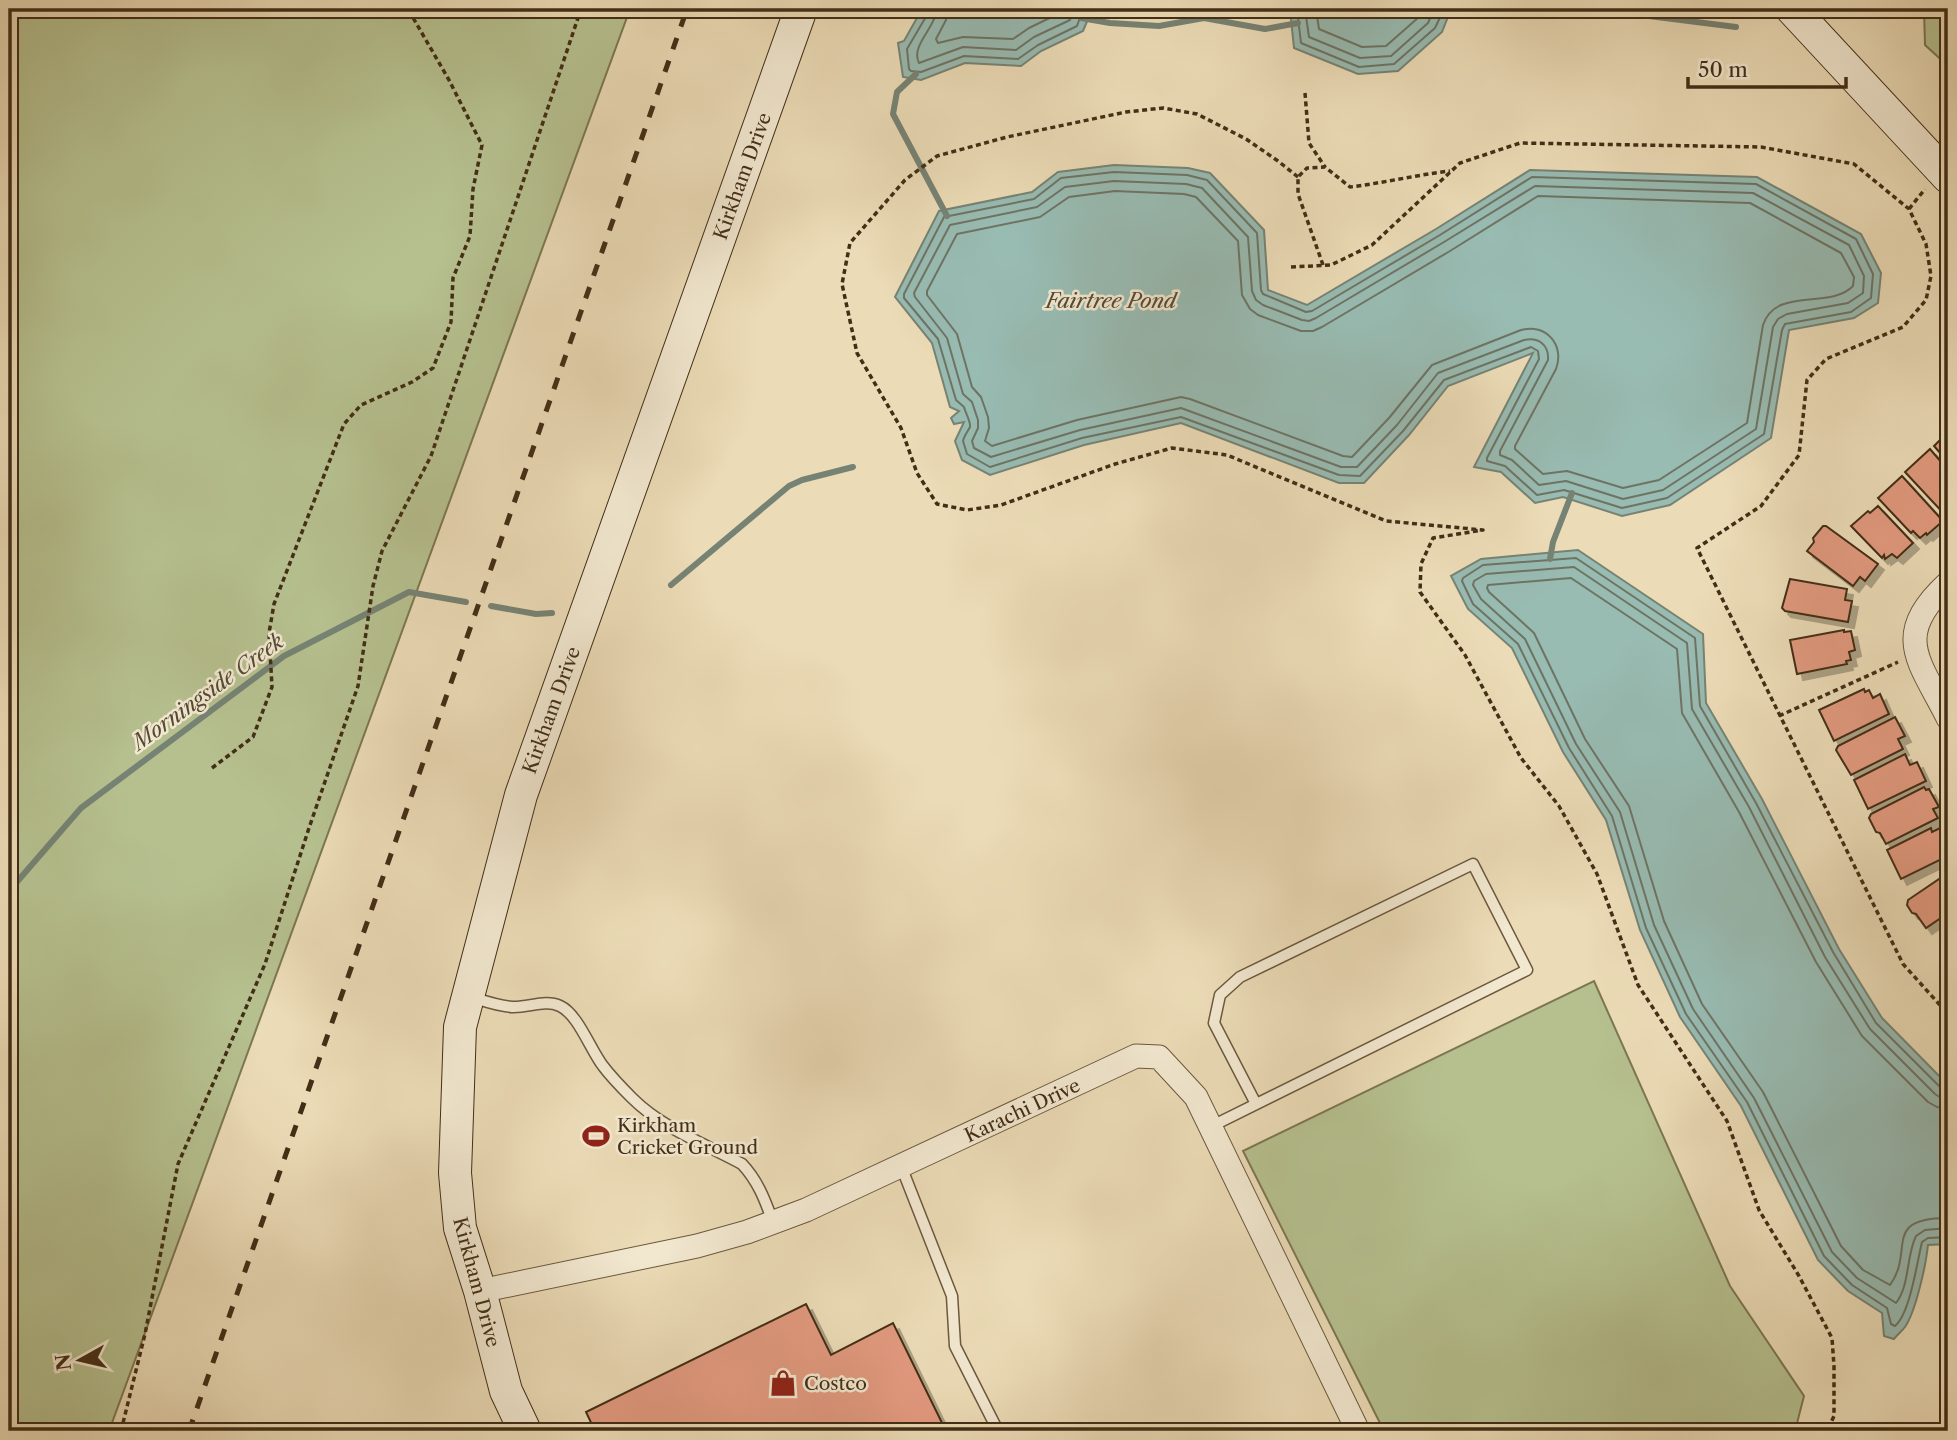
<svg xmlns="http://www.w3.org/2000/svg" width="1957" height="1440" viewBox="0 0 1957 1440" font-family="'Libre Caslon Text',serif">
  <style>
    .green { fill: #b6c08f; stroke: #7c7752; stroke-width: 2 }
    .water { fill: #98bbb2; stroke: #768374; stroke-width: 2 }
    .lines { fill: none; stroke-linecap: round; stroke-linejoin: round }
    .shore { stroke: #6d7464; stroke-width: 2 }
    .stream { stroke: #768374; stroke-width: 6 }
    .building { fill: #e1997e; stroke: #422e16; stroke-width: 2; filter: url(#shadow) }
    .lane-casing { stroke: #6c593e; stroke-width: 13 }
    .street-casing { stroke: #6c593e; stroke-width: 25 }
    .secondary-casing { stroke: #422e16; stroke-width: 34 }
    .path { stroke: #422e16; stroke-width: 3.5; stroke-dasharray: 5 3.5; stroke-linecap: butt }
    .lane { stroke: #f2e8d0; stroke-width: 10 }
    .street { stroke: #f2e8d0; stroke-width: 23 }
    .secondary { stroke: #f2e8d0; stroke-width: 32 }
    .rail { stroke: #422e16; stroke-width: 5; stroke-dasharray: 12 12; stroke-linecap: butt }
    .labels { text-anchor: middle; stroke-width: 5; stroke-linejoin: round; paint-order: stroke }
    .street-label { font-size: 19px; fill: #422e16; stroke: #f2e8d0 }
    .poi-label { font-size: 19px; fill: #422e16; stroke: #f2e8d0; text-anchor: start }
    .water-label { font-size: 21px; font-style: italic; fill: #534a35; stroke: #f2e8d0 }
  </style>
  <defs>
    <filter id="shadow"><feDropShadow dx="6" dy="6" stdDeviation="0" flood-color="#0004"/></filter>
  </defs>
  <rect width="100%" height="100%" fill="#ebdbb6"/>
  <filter id="stains"><feTurbulence type="fractalNoise" baseFrequency=".00286" numOctaves="4"/><feColorMatrix values="0 0 0 0 .2 0 0 0 0 .09 0 0 0 0 .02 0 0 0 .5 -.17"/></filter>
  <radialGradient id="worn" r=".72"><stop offset=".6" stop-color="#630" stop-opacity="0"/><stop offset="1" stop-color="#630" stop-opacity=".3"/></radialGradient>
  <g class="green">
    <polygon points="9,9 630,9 109,1431 9,1431"/>
    <polygon points="1924,9 1948,9 1948,66 1925,45"/>
    <polygon points="1594,981 1730,1286 1804,1396 1795,1431 1384,1431 1243,1151"/>
  </g>
  <g class="water">
    <polygon points="922,9 1088,9 1091,12 1083,31 1041,51 1021,66 965,63 921,80 903,77 898,43 904,41"/>
    <polygon points="1290,9 1451,9 1442,32 1398,71 1358,74 1294,48"/>
    <polygon points="1114,165 1188,168 1210,173 1264,230 1268,290 1307,305 1436,229 1530,170 1757,177 1861,234 1881,273 1878,303 1854,318 1789,330 1771,438 1670,505 1622,516 1563,497 1535,503 1501,472 1474,467 1533,353 1448,386 1409,435 1364,483 1339,483 1181,423 1084,445 990,475 962,460 955,441 964,422 954,424 951,418 959,411 950,407 932,343 895,297 939,211 1032,192 1058,172"/>
    <path d="M1578,550l125,84 3,69 56,96 77,150 43,69 66,67v159l-20,1c-2,19 -12,66 -23,82 -3,4 -8,8 -11,12l-10,-3 -2,-23 -34,-22 -30,-31 -77,-154 -61,-89 -40,-87 -34,-110 -43,-68 -51,-104 -44,-39 -17,-33 30,-17z"/>
  </g>
  <g class="lines">
    <g class="shore">
      <polyline points="928,9 927,15 907,49 909,69 911,71 921,72 964,56 1018,59 1038,45 1077,26 1083,9"/>
      <path d="M937,9c-1,18 -27,37 -18,54l44,-16 53,3 18,-13 36,-17 4,-11"/>
      <polyline points="947,9 946,20 936,39 938,43 963,37 1013,39 1029,28 1062,12 1064,9"/>
      <polyline points="1297,9 1301,43 1359,67 1394,64 1435,28 1444,9"/>
      <polyline points="1305,9 1309,37 1360,58 1391,56 1428,23 1434,9"/>
      <polyline points="1316,9 1319,29 1362,47 1386,46 1419,17 1423,9"/>
      <path d="M1114,172l73,3 20,5 50,53 4,57 2,4 43,18 6,-1 128,-76 92,-58 224,7 100,55 17,35 -2,24 -20,14 -66,12 -3,6 -18,104 -97,64 -45,10 -58,-18 -27,5 -32,-29 -18,-5v-3l52,-99 -1,-8 -7,-4 -87,33 -41,51 -43,45 -21,-1 -158,-58 -99,21 -92,29 -23,-13 -4,-13c1,-5 5,-10 7,-14 1,-5 -5,-15 -6,-20l-8,-7 -18,-61 -34,-41v-4l40,-77 90,-18 27,-21z"/>
      <path d="M1114,181l72,3 16,4 46,49 4,54 4,9 7,5 39,15 7,1 7,-3 128,-76 91,-56 218,7 96,52 15,31 -1,17 -15,10 -61,11 -9,5 -5,8 -17,102 -93,61 -40,9 -57,-18 -27,4 -27,-25 -12,-5v-4l48,-91c1,-15 -9,-23 -24,-20l-86,33 -41,52 -40,42h-16l-160,-59 -101,22 -89,27 -17,-9 -2,-7 6,-13v-8l-6,-18 -9,-8 -16,-56 -32,-41 -1,-4 36,-68 87,-18 28,-20z"/>
      <path d="M1115,191l69,3 12,3 42,44 4,54 8,14 8,6 43,16h12l9,-4 128,-76 88,-55 212,7 91,50 13,24 -1,9c-23,24 -77,0 -90,39l-16,98 -88,57 -36,8 -56,-17 -24,3 -28,-25v-3l41,-77c9,-24 -10,-46 -35,-39l-89,35 -43,53 -37,39 -9,-1 -153,-57 -9,-2 -104,23 -85,26 -7,-5 4,-13 -1,-11 -7,-20 -9,-10 -15,-53 -30,-39v-4l30,-57 83,-17 29,-20z"/>
      <path d="M1948,1090l-7,-2 -65,-65 -43,-71 -77,-149 -56,-97 -5,-68 -119,-80 -93,7 -20,13 -1,3 11,23 45,40 51,104 43,68 34,112 40,86 61,88 77,154 28,29 35,23 4,16 4,2c15,-12 22,-64 27,-84l6,-4 20,-1"/>
      <path d="M1948,1098h-7l-6,-4 -65,-65 -45,-72 -76,-150 -57,-98 -5,-66 -113,-76 -88,7 -12,7 -1,4 8,14 44,40 51,105 44,68 34,113 39,84 61,89 78,154 25,26 39,25c14,-18 10,-47 20,-67l9,-6 23,-2"/>
      <path d="M1948,1109l-11,-2 -9,-5 -66,-66 -46,-74 -77,-150 -57,-99 -5,-64 -106,-71 -83,7 -1,3 2,4 45,41 51,106 44,67 35,115 38,83 61,88 78,154 22,24 27,15c25,-34 -9,-67 58,-67"/>
    </g>
    <g class="stream">
      <polyline points="1625,9 1641,15 1736,27"/>
      <polyline points="1081,18 1110,23 1159,26 1204,18 1265,29 1298,23"/>
      <polyline points="916,74 897,92 893,114 947,216"/>
      <polyline points="1550,559 1553,542 1572,493"/>
      <polyline points="671,585 789,486 802,480 853,467"/>
      <polyline points="491,606 536,614 552,613"/>
      <polyline points="9,891 81,808 284,656 409,592 466,602"/>
    </g>
  </g>
  <g class="building">
    <polygon points="1948,432 1948,462 1934,446"/>
    <polygon points="1930,449 1948,470 1947,517 1905,472"/>
    <polygon points="1902,476 1943,521 1927,535 1926,533 1920,538 1913,531 1911,533 1878,498"/>
    <polygon points="1878,506 1913,543 1897,558 1892,554 1885,559 1884,555 1882,558 1851,526 1868,511 1870,513"/>
    <polygon points="1823,526 1826,526 1878,564 1865,581 1860,577 1853,586 1807,551 1814,542 1813,538"/>
    <polygon points="1790,579 1847,589 1845,600 1852,601 1848,622 1785,611 1782,608"/>
    <polygon points="1844,630 1844,632 1851,631 1855,650 1849,652 1851,660 1846,661 1847,664 1797,674 1790,640"/>
    <polygon points="1864,689 1865,692 1869,690 1873,698 1880,694 1889,714 1834,741 1819,710"/>
    <polygon points="1895,717 1905,736 1898,739 1903,749 1851,775 1836,750 1838,746"/>
    <polygon points="1905,754 1910,765 1917,762 1926,781 1868,809 1854,780"/>
    <polygon points="1924,787 1926,790 1929,789 1939,807 1933,809 1938,818 1886,844 1880,833 1876,832 1869,818 1871,814"/>
    <polygon points="1931,828 1932,832 1940,828 1943,834 1946,832 1948,837 1948,856 1901,879 1887,850"/>
    <polygon points="1948,873 1948,913 1926,928 1916,914 1912,913 1907,905 1908,900"/>
    <polygon points="806,1304 831,1355 893,1323 946,1431 595,1431 586,1412"/>
  </g>
  <g class="lines">
    <defs>
      <g id="lane">
        <path d="M471,997c13,4 27,9 41,10 16,1 33,-8 48,-1 18,8 31,45 43,60 9,12 19,22 29,32 30,30 73,46 110,66 16,17 23,36 31,58"/>
        <polyline points="1210,1127 1527,970 1473,864 1240,977 1220,995 1214,1023 1256,1104"/>
        <polyline points="901,1166 952,1296 955,1346 998,1431"/>
      </g>
      <g id="street">
        <path d="M1948,583c-57,53 -29,77 0,135"/>
        <polyline points="480,1291 697,1246 747,1232 806,1210 1136,1056 1159,1057 1196,1097 1358,1431"/>
      </g>
      <g id="secondary">
        <polyline points="1792,9 1948,177"/>
        <polyline points="525,1431 506,1391 480,1291 460,1228 455,1173 460,1027 521,795 801,9"/>
      </g>
    </defs>
    <use href="#lane" class="lane-casing"/>
    <use href="#street" class="street-casing"/>
    <use href="#secondary" class="secondary-casing"/>
    <g class="path">
      <polyline points="1305,93 1309,143 1325,167"/>
      <polyline points="1298,177 1278,161 1246,139 1197,114 1163,108 1126,112 1007,137 937,156 905,180 850,243 842,284 857,353 901,428 917,473 937,504 967,510 1001,505 1115,464 1172,448 1227,455 1386,521 1483,530 1433,538 1421,564 1420,592 1465,655 1521,758 1559,806 1597,874 1638,985 1727,1121 1759,1210 1799,1276 1832,1338 1834,1366 1834,1416 1827,1431"/>
      <polyline points="1909,209 1925,189"/>
      <path d="M1323,265l-25,-71v-17l9,-9 18,-1 25,20c33,-4 66,-12 100,-16"/>
      <polyline points="1291,267 1331,265 1372,245 1460,163 1520,143 1761,147 1854,164 1909,209 1926,244 1931,276 1926,300 1903,327 1826,359 1807,380 1799,455 1761,506 1697,548 1903,964 1948,1014"/>
      <polyline points="1779,716 1898,662"/>
      <polyline points="212,768 253,737 272,687 269,633 274,604 344,424 361,405 412,382 433,368 451,322 453,278 470,236 473,189 482,145 449,80 408,9"/>
      <polyline points="121,1431 145,1334 178,1164 265,964 309,828 358,686 373,586 382,551 431,456 581,9"/>
    </g>
    <use href="#lane" class="lane"/>
    <use href="#street" class="street"/>
    <use href="#secondary" class="secondary"/>
    <polyline class="rail" points="189,1431 687,9"/>
  </g>
  <defs>
    <symbol id="stadium-bare" viewBox="-9 -9 18 18"><path d="M0-5a6.5 5 0 1 0 0 10a6.5 5 0 1 0 0-10ZM-3.5-1.8h7v3.6h-7Z" fill="#8f2418" stroke="#f2e8d0" stroke-width="2.5" paint-order="stroke"/></symbol>
    <symbol id="shop-bare" viewBox="-9 -9 18 18"><path d="M-5-2.5h2.3a2.7 3.5 0 0 1 5.4 0H5L5.5 6h-11ZM-1.5-2.5h3a1.5 2.3 0 0 0-3 0Z" fill="#8f2418" stroke="#f2e8d0" stroke-width="2.5" paint-order="stroke"/></symbol>
  </defs>
  <g fill-rule="evenodd">
    <use href="#stadium-bare" x="577" y="1117" width="38" height="38"/>
    <use href="#shop-bare" x="764" y="1364" width="38" height="38"/>
  </g>
  <g class="labels">
    <g class="street-label">
      <text transform="translate(742 176) rotate(-70)" y="7">Kirkham Drive</text>
      <text transform="translate(551 710) rotate(-70)" y="7">Kirkham Drive</text>
      <text transform="translate(1022 1110) rotate(-25)" y="7">Karachi Drive</text>
      <text transform="translate(477 1282) rotate(75)" y="7">Kirkham Drive</text>
    </g>
    <g class="poi-label">
      <text x="617" y="1132">Kirkham<tspan x="617" dy="22">Cricket Ground</tspan></text>
      <text x="804" y="1390">Costco</text>
    </g>
    <g class="water-label">
      <text x="1111" y="308">Fairtree Pond</text>
      <text transform="translate(208 692) rotate(-36)" y="7">Morningside Creek</text>
    </g>
  </g>
  <rect width="1957" height="1440" fill="none" stroke="#ebdbb6" stroke-width="35"/>
  <rect x="10" y="10" width="1936" height="1419" fill="none" stroke="#422e16" stroke-width="3.5"/>
  <rect x="18" y="18" width="1922" height="1405" fill="none" stroke="#422e16" stroke-width="2"/>
  <g transform="translate(80 1360) rotate(262)" stroke="#f2e8d0" stroke-width="5" paint-order="stroke">
  <path d="M0-5L12 26L0 18L-12 26Z" fill="#422e16"/>
  <text y="-10" font-size="19" font-weight="bold" text-anchor="middle" fill="#422e16">N</text>
  </g>
  <path d="M1688 77v10h158v-10" fill="none" stroke="#422e16" stroke-width="3.5"/>
  <text x="1698" y="77" font-size="21" fill="#422e16" stroke="#f2e8d0" stroke-width="5" paint-order="stroke">50 m</text>
  <rect width="100%" height="100%" filter="url(#stains)"/>
  <rect width="100%" height="100%" fill="url(#worn)"/>
</svg>
